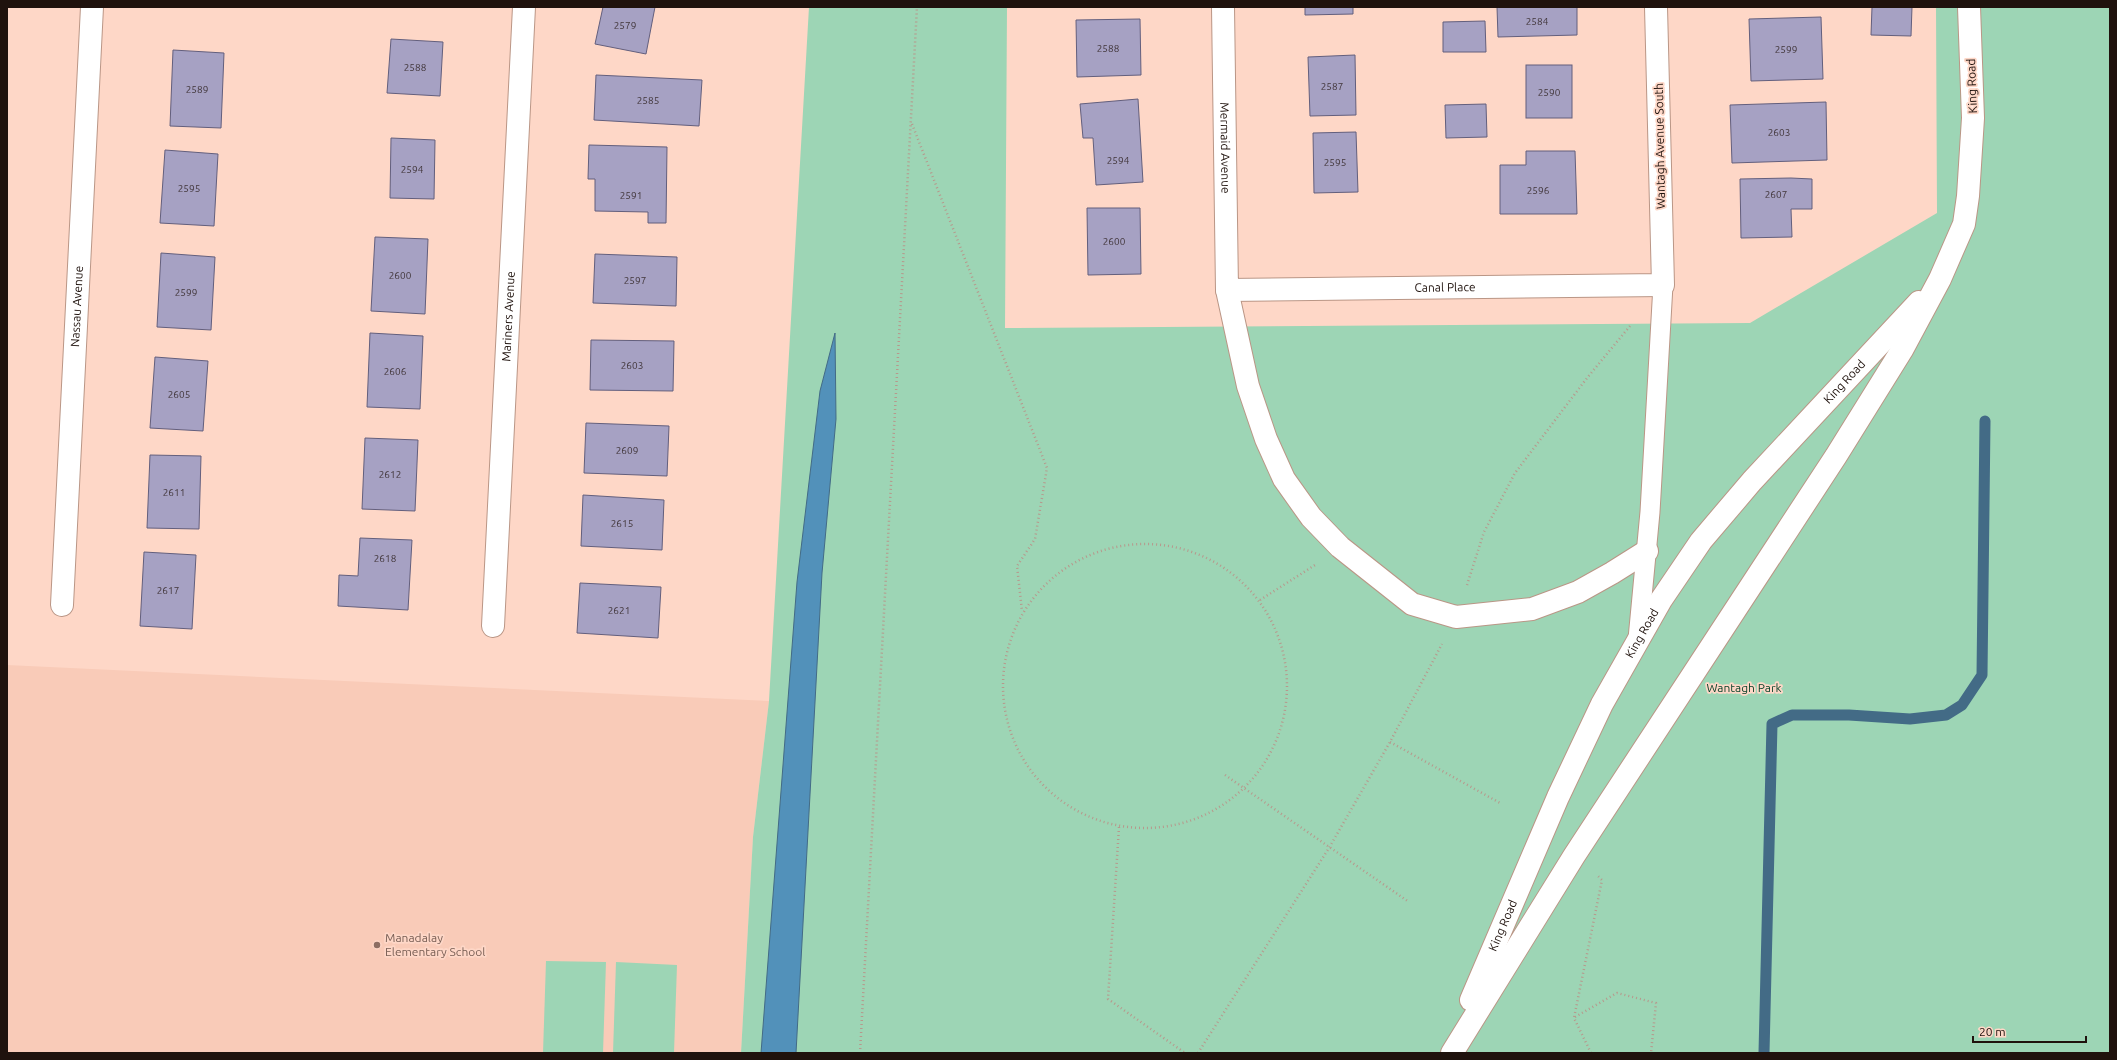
<svg xmlns="http://www.w3.org/2000/svg" width="2117" height="1060" viewBox="0 0 2117 1060" font-family="Ubuntu,sans-serif">
  <style>
    .built { fill: #f9cbb8 }
    .green { fill: #9dd5b5 }
    .water { fill: #5291ba; stroke: #436b86 }
    .lines { fill: none; stroke-linecap: round; stroke-linejoin: round }
    .stream { stroke: #436b86; stroke-width: 11 }
    .building { fill: #a6a1c3; stroke: #635f7d }
    .service-casing { stroke: #ba9686; stroke-width: 21 }
    .pedestrian-casing { stroke: #ba9686; stroke-width: 24 }
    .minor-casing { stroke: #ba9686; stroke-width: 24 }
    .tertiary-casing { stroke: #ba9686; stroke-width: 24 }
    .path { stroke: #b7988c; stroke-width: 2.5; stroke-dasharray: 1 3; stroke-linecap: butt }
    .service { stroke: #fff; stroke-width: 19 }
    .pedestrian { stroke: #fff; stroke-width: 22 }
    .minor { stroke: #fff; stroke-width: 22 }
    .tertiary { stroke: #fff; stroke-width: 22 }
    .education-dot { fill: #8d6e63; stroke: #fed7c7; stroke-width: 1.5 }
    .labels { text-anchor: middle; stroke-width: 3.5; stroke-linejoin: round; paint-order: stroke }
    .number-label { font-size: 10px; fill: #41363a }
    .street-label { font-size: 12px; fill: #1f120d; stroke: #fed7c7 }
    .park-label { font-size: 12px; fill: #033f27; stroke: #fed7c7 }
    .education-label { font-size: 12px; fill: #785e54; stroke: #fed7c7; text-anchor: start }
  </style>
  <rect width="100%" height="100%" fill="#fed7c7"/>
  <polygon class="built" points="7,665 769,701 753,837 741,1053 7,1053"/>
  <g class="green">
    <polygon points="809,7 1007,7 1005,328 1750,323 1937,213 1936,7 2110,7 2110,1053 741,1053 753,837 769,701"/>
    <polygon points="546,961 606,962 603,1053 543,1053"/>
    <polygon points="616,962 677,965 674,1053 613,1053"/>
  </g>
  <polygon class="water" points="835,333 836,419 822,573 796,1053 761,1053 797,582 820,391"/>
  <g class="lines">
    <polyline class="stream" points="1764,1053 1772,724 1792,715 1849,715 1910,719 1946,715 1962,705 1982,675 1985,421"/>
  </g>
  <g class="building">
    <polygon points="603,7 655,7 646,54 595,44"/>
    <polygon points="1305,7 1353,7 1353,14 1305,15"/>
    <polygon points="1497,7 1577,7 1577,35 1498,37"/>
    <polygon points="1872,7 1912,7 1911,36 1871,35"/>
    <polygon points="1821,17 1823,79 1751,81 1749,19"/>
    <polygon points="1140,19 1141,75 1077,77 1076,20"/>
    <polygon points="1485,21 1486,52 1443,52 1443,22"/>
    <polygon points="391,39 443,42 440,96 387,93"/>
    <polygon points="173,50 224,53 221,128 170,126"/>
    <polygon points="1355,55 1356,115 1310,116 1308,57"/>
    <rect x="1526" y="65" width="46" height="53"/>
    <polygon points="596,75 702,80 699,126 594,120"/>
    <polygon points="1138,99 1143,182 1096,185 1093,138 1083,138 1080,104"/>
    <polygon points="1826,102 1827,160 1732,163 1730,105"/>
    <polygon points="1486,104 1487,137 1446,138 1445,105"/>
    <polygon points="1356,132 1358,192 1314,193 1313,133"/>
    <polygon points="391,138 435,140 434,199 390,198"/>
    <polygon points="589,145 667,147 666,223 648,223 648,212 595,211 595,179 588,179"/>
    <polygon points="165,150 218,154 214,226 160,223"/>
    <polygon points="1526,151 1575,151 1577,214 1500,214 1500,165 1526,165"/>
    <polygon points="1791,178 1812,179 1812,209 1791,209 1792,237 1741,238 1740,179"/>
    <polygon points="1087,208 1140,208 1141,274 1088,275"/>
    <polygon points="375,237 428,239 425,314 371,311"/>
    <polygon points="161,253 215,257 211,330 157,327"/>
    <polygon points="595,254 677,257 676,306 593,303"/>
    <polygon points="370,333 423,336 420,409 367,407"/>
    <polygon points="591,340 674,341 673,391 590,390"/>
    <polygon points="155,357 208,361 203,431 150,428"/>
    <polygon points="586,423 669,426 667,476 584,473"/>
    <polygon points="365,438 418,440 415,511 362,509"/>
    <polygon points="150,455 201,456 199,529 147,528"/>
    <polygon points="583,495 664,500 662,550 581,546"/>
    <polygon points="360,538 412,540 408,610 338,606 339,575 358,576"/>
    <polygon points="144,552 196,555 192,629 140,626"/>
    <polygon points="580,583 661,587 658,638 577,633"/>
  </g>
  <g class="lines">
    <defs>
      <polyline id="service" points="1638,639 1650,512 1663,285"/>
      <polyline id="pedestrian" points="1227,290 1248,386 1266,439 1284,479 1311,517 1340,547 1412,604 1456,617 1532,609 1578,592 1612,573 1647,551"/>
      <g id="minor">
        <path id="s1" d="M1223,7l4,283 436,-5 -7,-278"/>
        <path id="s2" d="M62,605l30,-598"/>
        <path id="s3" d="M493,626l31,-619"/>
      </g>
      <g id="tertiary">
        <path id="s4" d="M1471,1000l87,-203 44,-93 59,-104 40,-59 51,-60 167,-179"/>
        <polyline points="1452,1053 1574,856 1836,456 1902,350 1940,279 1964,224 1968,196 1973,118 1969,7"/>
      </g>
    </defs>
    <use href="#service" class="service-casing"/>
    <use href="#pedestrian" class="pedestrian-casing"/>
    <use href="#minor" class="minor-casing"/>
    <use href="#tertiary" class="tertiary-casing"/>
    <g class="path">
      <polyline points="912,124 1047,468 1035,539 1017,566 1022,611"/>
      <circle cx="1145" cy="686" r="142"/>
      <polyline points="1467,585 1484,532 1515,473 1587,378 1630,326"/>
      <polyline points="1260,600 1315,565"/>
      <polyline points="1390,742 1500,803"/>
      <polyline points="1225,775 1409,902"/>
      <polyline points="1119,827 1108,999 1185,1053"/>
      <polyline points="1575,1017 1617,993 1656,1003 1651,1053"/>
      <polyline points="860,1053 917,7"/>
      <polyline points="1198,1053 1329,848 1390,742 1442,644"/>
      <polyline points="1591,1053 1574,1018 1602,880 1598,876"/>
    </g>
    <use href="#service" class="service"/>
    <use href="#pedestrian" class="pedestrian"/>
    <use href="#minor" class="minor"/>
    <use href="#tertiary" class="tertiary"/>
  </g>
  <circle class="education-dot" cx="377" cy="945" r="4"/>
  <g class="labels">
    <g class="number-label">
      <text x="1537" y="25">2584</text>
      <text x="625" y="29">2579</text>
      <text x="1108" y="52">2588</text>
      <text x="1786" y="53">2599</text>
      <text x="415" y="71">2588</text>
      <text x="1332" y="90">2587</text>
      <text x="197" y="93">2589</text>
      <text x="1549" y="96">2590</text>
      <text x="648" y="104">2585</text>
      <text x="1779" y="136">2603</text>
      <text x="1118" y="164">2594</text>
      <text x="1335" y="166">2595</text>
      <text x="412" y="173">2594</text>
      <text x="189" y="192">2595</text>
      <text x="1538" y="194">2596</text>
      <text x="1776" y="198">2607</text>
      <text x="631" y="199">2591</text>
      <text x="1114" y="245">2600</text>
      <text x="400" y="279">2600</text>
      <text x="635" y="284">2597</text>
      <text x="186" y="296">2599</text>
      <text x="632" y="369">2603</text>
      <text x="395" y="375">2606</text>
      <text x="179" y="398">2605</text>
      <text x="627" y="454">2609</text>
      <text x="390" y="478">2612</text>
      <text x="174" y="496">2611</text>
      <text x="622" y="527">2615</text>
      <text x="385" y="562">2618</text>
      <text x="168" y="594">2617</text>
      <text x="619" y="614">2621</text>
    </g>
    <g class="street-label">
      <text transform="translate(1972 86) rotate(-92)" y="4">King Road</text>
      <text transform="translate(1660 146) rotate(-91)" y="4">Wantagh Avenue South</text>
      <text dy="4" stroke="none"><textPath href="#s1" startOffset="141">Mermaid Avenue</textPath></text>
      <text dy="4" stroke="none"><textPath href="#s1" startOffset="501">Canal Place</textPath></text>
      <text dy="4" stroke="none"><textPath href="#s2" startOffset="299">Nassau Avenue</textPath></text>
      <text dy="4" stroke="none"><textPath href="#s3" startOffset="310">Mariners Avenue</textPath></text>
      <text dy="4" stroke="none"><textPath href="#s4" startOffset="729">King Road</textPath></text>
      <text dy="4" stroke="none"><textPath href="#s4" startOffset="405">King Road</textPath></text>
      <text dy="4" stroke="none"><textPath href="#s4" startOffset="81">King Road</textPath></text>
    </g>
    <g class="park-label">
      <text x="1744" y="692">Wantagh Park</text>
    </g>
    <g class="education-label">
      <text x="385" y="942">Manadalay<tspan x="385" dy="14">Elementary School</tspan></text>
    </g>
  </g>
  <rect width="2117" height="1060" fill="none" stroke="#1f120d" stroke-width="16"/>
  <path d="M1973 1036v6h113v-6" fill="none" stroke="#1f120d" stroke-width="2"/>
  <text x="1979" y="1036" font-size="12" fill="#1f120d" stroke="#fed7c7" stroke-width="3" paint-order="stroke">20 m</text>
</svg>
